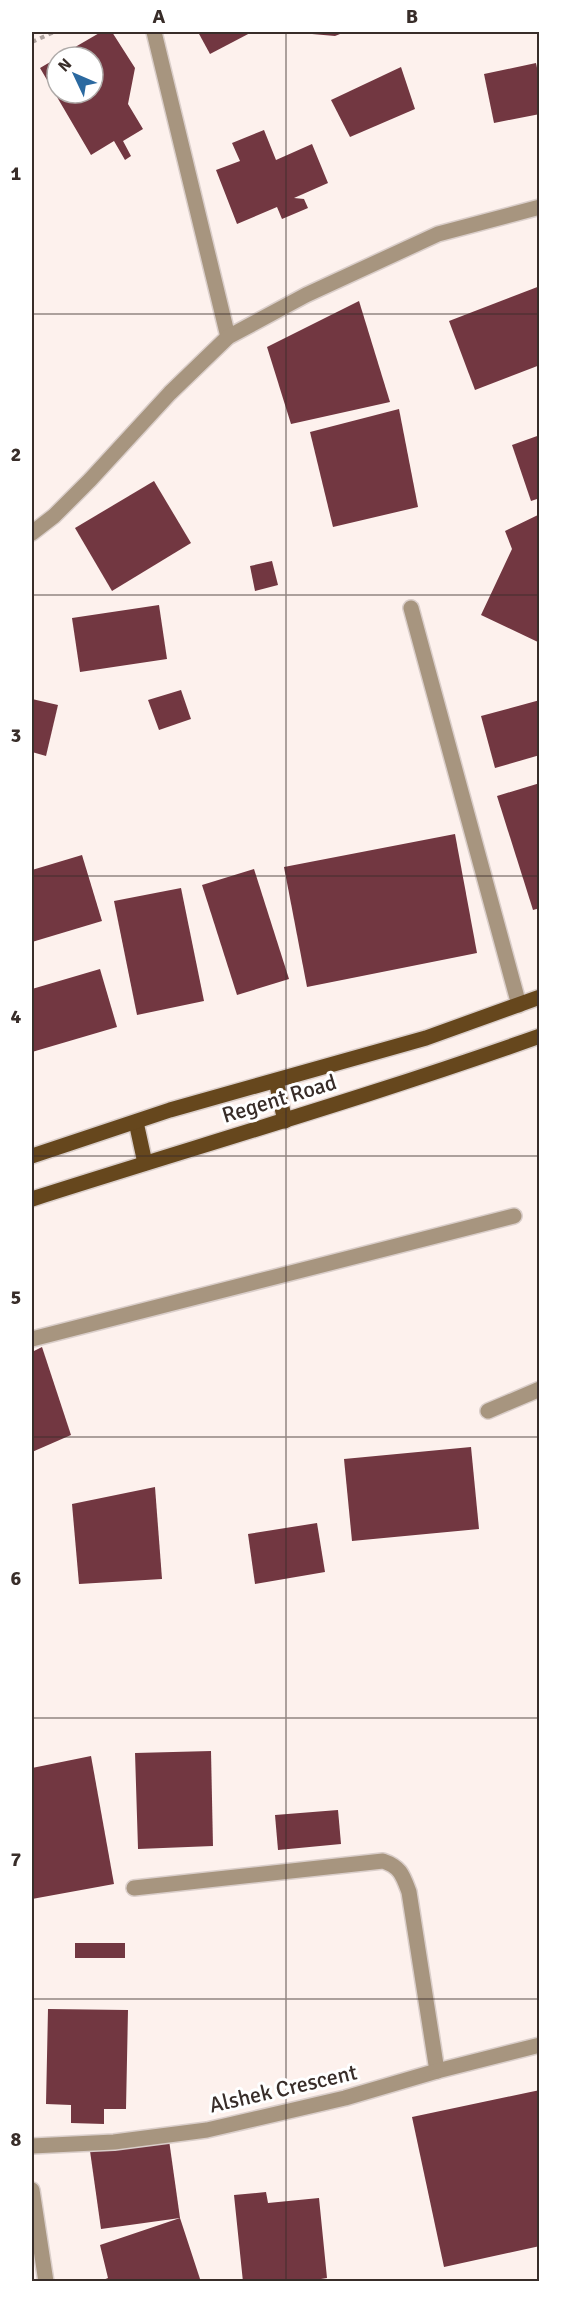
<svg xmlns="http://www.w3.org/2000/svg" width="571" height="2313" viewBox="0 0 571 2313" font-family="Signika,sans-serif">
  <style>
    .building { fill: #723741 }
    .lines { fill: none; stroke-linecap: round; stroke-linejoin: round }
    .minor-casing { stroke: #daceca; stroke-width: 18 }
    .primary-casing { stroke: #daceca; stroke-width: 18 }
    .path { stroke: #aca09c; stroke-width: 4; stroke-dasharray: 4.5 4.5; stroke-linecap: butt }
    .minor { stroke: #a7957f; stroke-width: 15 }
    .primary { stroke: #66471d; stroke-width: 15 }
    .grid { fill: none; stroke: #382d29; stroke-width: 1.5; stroke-opacity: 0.55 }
    .labels { text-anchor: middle; stroke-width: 6; stroke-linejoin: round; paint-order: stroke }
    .street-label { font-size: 22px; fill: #382d29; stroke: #fff }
    .neatline { fill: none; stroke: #382d29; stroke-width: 2 }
    .grid-label { font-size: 20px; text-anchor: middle; font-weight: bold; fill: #382d29 }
  </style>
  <rect width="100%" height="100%" fill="#fdf1ed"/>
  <g class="building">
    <polygon points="101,32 112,32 135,68 128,104 143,129 123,141 131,156 125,160 114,141 91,155 40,68 57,58 57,93 93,93 93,57 58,57"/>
    <polygon points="198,32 252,32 210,54"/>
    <polygon points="311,32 345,32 335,36 312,34"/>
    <polygon points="536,63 540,82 540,114 494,123 484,74"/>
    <polygon points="401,67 415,109 350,137 331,100"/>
    <polygon points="264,130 276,160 312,144 328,183 294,198 304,199 308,208 282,219 277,207 237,224 216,170 240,161 232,143"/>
    <polygon points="540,286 540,365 475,390 449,321"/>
    <polygon points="359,301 390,402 291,424 267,347"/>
    <polygon points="399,409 418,507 333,527 310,432"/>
    <polygon points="540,435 540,498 531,501 512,445"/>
    <polygon points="154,481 191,543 112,591 75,528"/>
    <polygon points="540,514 540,643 481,615 512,549 505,531"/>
    <polygon points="272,561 278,585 255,591 250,566"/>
    <polygon points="159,605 167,659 80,672 72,618"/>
    <polygon points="181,690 191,719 159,730 148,700"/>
    <polygon points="32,699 58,705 46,756 32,752"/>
    <polygon points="540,700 540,755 495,768 481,716"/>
    <polygon points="540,783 540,908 533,910 497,796"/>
    <polygon points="455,834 477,953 307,987 284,867"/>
    <polygon points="82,855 102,921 32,942 32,870"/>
    <polygon points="254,869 289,979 237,995 202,885"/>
    <polygon points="181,888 204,1001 137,1015 114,901"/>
    <polygon points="100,969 117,1027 32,1052 32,989"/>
    <polygon points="42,1347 71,1435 32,1452 32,1352"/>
    <polygon points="471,1447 479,1529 352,1541 344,1459"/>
    <polygon points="155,1487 162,1579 79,1584 72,1504"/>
    <polygon points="317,1523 325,1572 255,1584 248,1534"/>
    <polygon points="211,1751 213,1846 138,1849 135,1753"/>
    <polygon points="91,1756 114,1884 32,1899 32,1768"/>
    <polygon points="338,1810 341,1844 278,1850 275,1815"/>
    <rect x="75" y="1943" width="50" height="15"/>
    <polygon points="48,2009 128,2010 126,2109 104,2109 104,2124 71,2123 71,2105 46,2104"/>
    <polygon points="540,2090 540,2246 444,2267 412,2117"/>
    <polygon points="169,2140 180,2218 101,2229 90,2151"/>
    <polygon points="266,2192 268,2203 319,2198 327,2278 303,2282 243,2282 234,2195"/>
    <polygon points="180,2218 201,2282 98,2282 108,2278 100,2245"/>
  </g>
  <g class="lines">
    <defs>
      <g id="minor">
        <polyline points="154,32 228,337"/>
        <polyline points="32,533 54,516 90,480 170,393 228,337 306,295 438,234 540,207"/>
        <polyline points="411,608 519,1005"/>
        <polyline points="32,1339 514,1216"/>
        <polyline points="488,1411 540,1389"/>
        <path d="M134,1888l249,-27c18,6 20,15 26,31l28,179"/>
        <polyline points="32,2146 114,2142 207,2130 345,2098 437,2071 540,2045"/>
        <polyline points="32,2190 46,2282"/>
      </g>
      <g id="primary">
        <polyline points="276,1081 285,1121"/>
        <polyline points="136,1122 145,1163"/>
        <polyline points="32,1156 170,1110 426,1038 540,997"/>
        <path d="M32,1199c169,-54 340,-103 508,-163"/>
      </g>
    </defs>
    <use href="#minor" class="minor-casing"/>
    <use href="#primary" class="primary-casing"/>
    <polyline class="path" points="32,42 54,32"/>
    <use href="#minor" class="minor"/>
    <use href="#primary" class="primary"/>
  </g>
  <path class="grid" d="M286,32v2250M32,314h508M32,595h508M32,876h508M32,1156h508M32,1437h508M32,1718h508M32,1999h508"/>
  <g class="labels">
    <g class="street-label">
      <text transform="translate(279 1098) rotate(-17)" y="8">Regent Road</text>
      <text transform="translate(283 2088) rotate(-13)" y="8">Alshek Crescent</text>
    </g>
  </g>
  <rect width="571" height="2313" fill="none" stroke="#ffffff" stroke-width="66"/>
  <g transform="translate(75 75) rotate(314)"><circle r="28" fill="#ffffff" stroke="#afaba9" stroke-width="1.5"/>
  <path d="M0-4.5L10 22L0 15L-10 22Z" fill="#2b69a0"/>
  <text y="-9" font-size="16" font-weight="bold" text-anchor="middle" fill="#382d29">N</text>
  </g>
  <rect x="33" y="33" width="505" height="2247" class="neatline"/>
  <g class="grid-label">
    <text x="159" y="23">A</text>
    <text x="412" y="23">B</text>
    <text x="16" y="180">1</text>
    <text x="16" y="461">2</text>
    <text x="16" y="742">3</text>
    <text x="16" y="1023">4</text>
    <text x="16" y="1304">5</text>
    <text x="16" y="1585">6</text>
    <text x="16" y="1866">7</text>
    <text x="16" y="2146">8</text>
  </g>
</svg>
